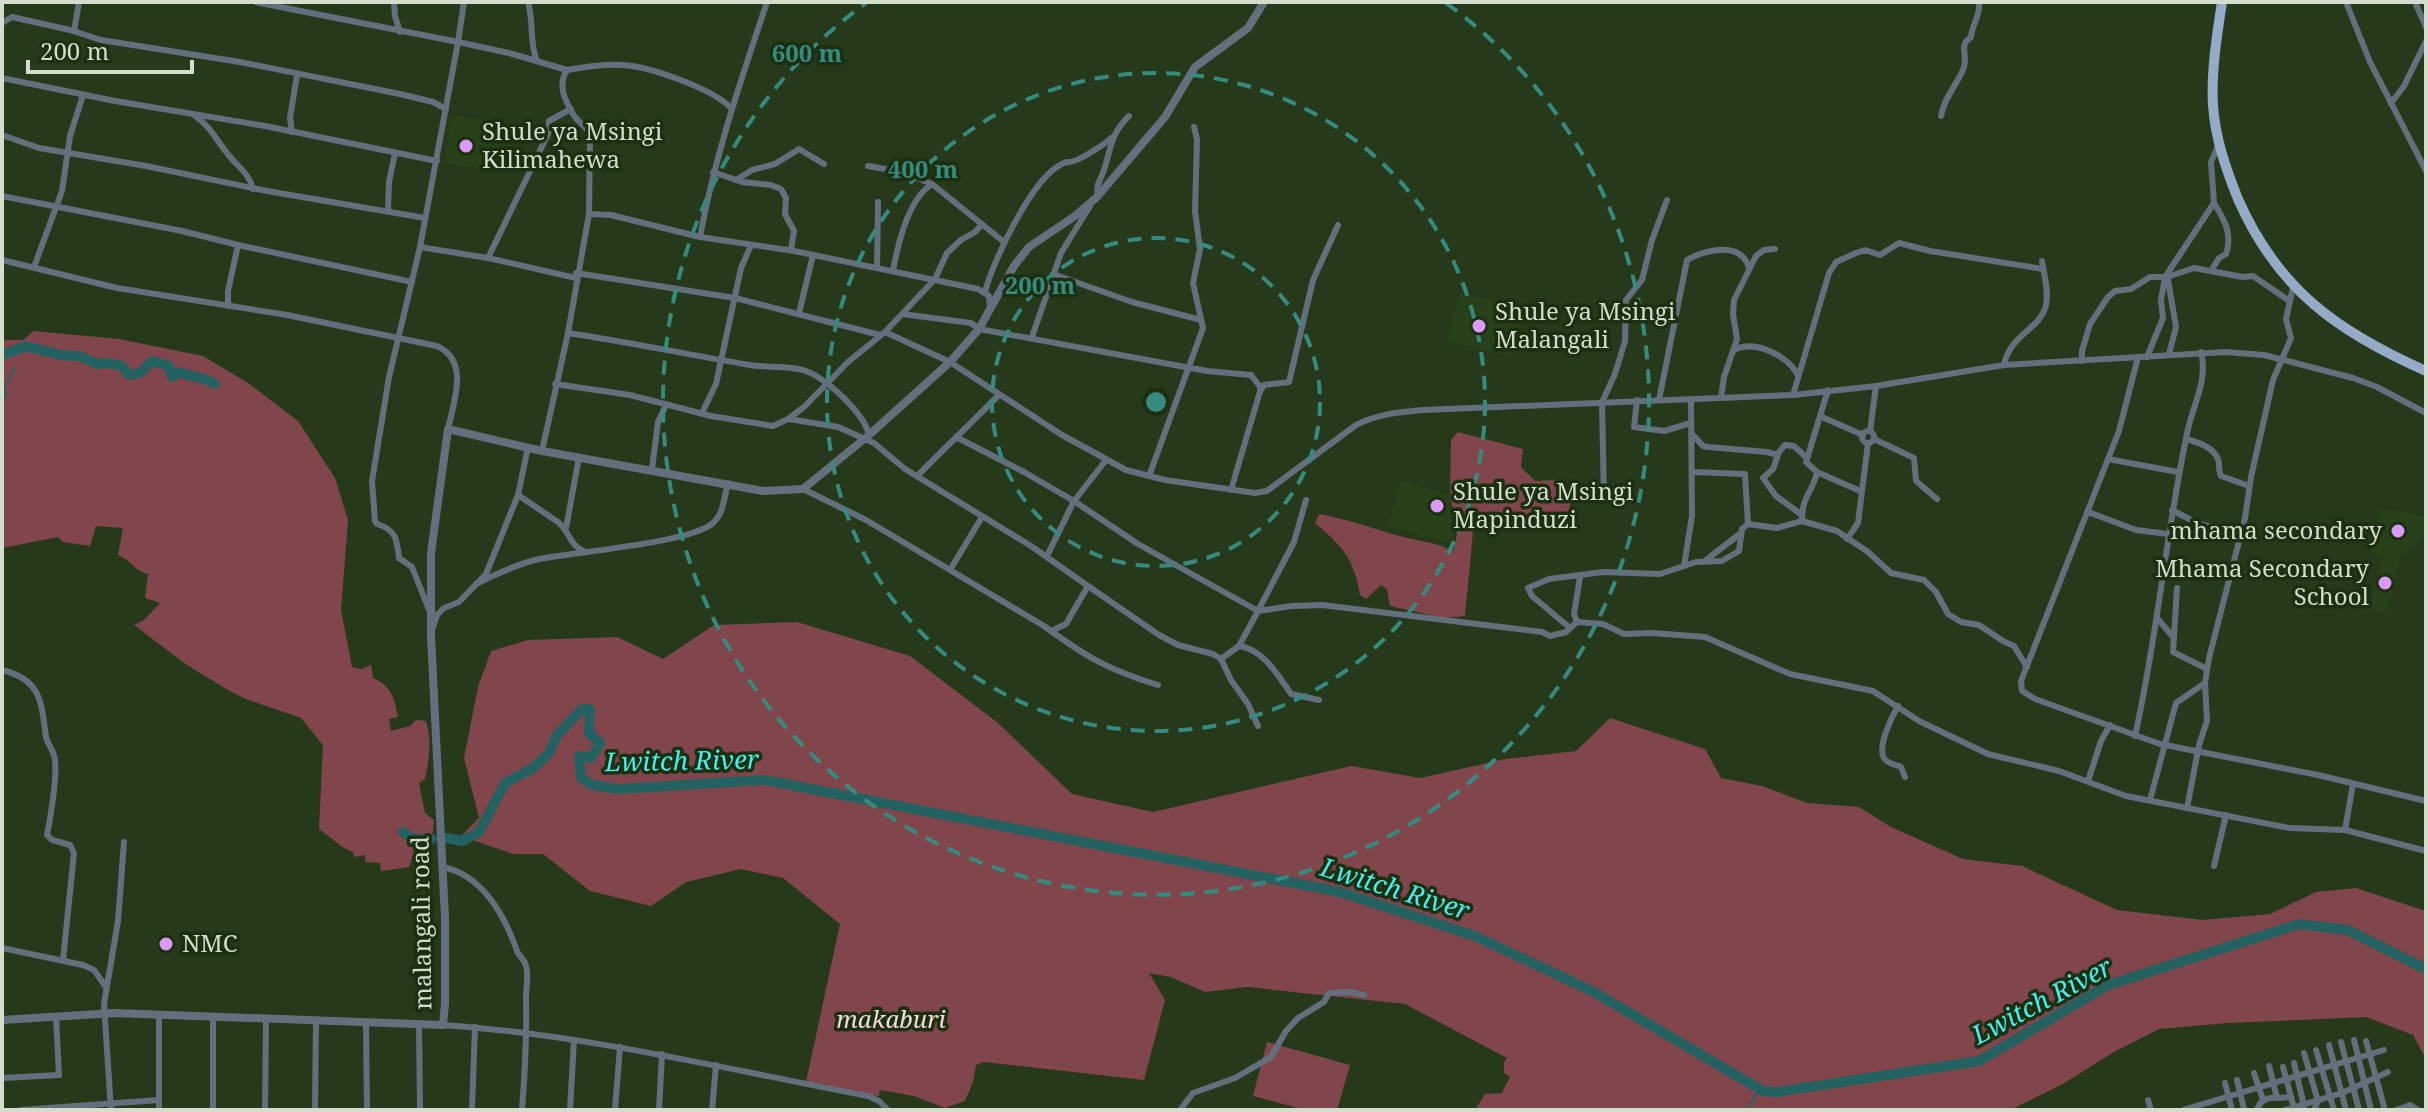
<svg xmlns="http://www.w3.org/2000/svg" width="2428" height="1112" viewBox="0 0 2428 1112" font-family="'Noto Serif',serif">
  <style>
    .built { fill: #29411b }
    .green { fill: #81464b }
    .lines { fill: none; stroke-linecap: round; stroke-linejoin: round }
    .stream { stroke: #246262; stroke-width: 2 }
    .river { stroke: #246262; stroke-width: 10 }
    .minor { stroke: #646f7e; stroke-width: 6 }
    .tertiary { stroke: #646f7e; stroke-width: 8 }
    .primary { stroke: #94aac7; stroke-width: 10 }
    .ring { fill: none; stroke: #368b81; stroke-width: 4; stroke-dasharray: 14 10 }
    .poi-dot { fill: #da9af6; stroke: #1c3011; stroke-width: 3 }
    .labels { text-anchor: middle; stroke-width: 7; stroke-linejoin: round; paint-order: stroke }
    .poi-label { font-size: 24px; fill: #d2decb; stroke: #1c3011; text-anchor: start }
    .street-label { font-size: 24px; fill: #d2decb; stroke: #1c3011 }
    .park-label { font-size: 24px; font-style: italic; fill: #f2d9da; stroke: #1c3011 }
    .water-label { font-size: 26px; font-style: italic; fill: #45efef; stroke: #1c3011 }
    .centre { fill: #368b81; stroke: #1c3011; stroke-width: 4 }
    .ring-label { font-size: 24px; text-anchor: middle; font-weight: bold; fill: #368b81; stroke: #1c3011; stroke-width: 7; stroke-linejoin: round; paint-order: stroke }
  </style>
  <rect width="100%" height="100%" fill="#263a1b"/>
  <g class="built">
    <polygon points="452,115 507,124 499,171 444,163"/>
    <polygon points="1460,293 1522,308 1510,356 1448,341"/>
    <polygon points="1401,481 1463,499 1451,543 1388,526"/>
    <polygon points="2381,508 2426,517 2426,533 2400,558 2386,613 2370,609 2383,557 2371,553"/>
  </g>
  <g class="green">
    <path d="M34,331l85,8 84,17 45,27 50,38 37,57 13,42 -7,90 11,57 9,2 10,-4 2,13c18,7 22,21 25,39l-9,2 2,12 19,-5 6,-6 10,1c6,19 3,39 -1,58l-6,4 6,30 9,7 -2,19 -16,6 -7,22 -28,4 -1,-8 -15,-1v-7l-11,2 -1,-5 -9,-4 -25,-19 4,-84 -22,-27 -55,-19 -18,-9 -41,-25 -53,-40 10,-5 16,-17 -15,-5 3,-24c-12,-2 -17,-14 -30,-19l5,-27 -27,-2 -6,20 -27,-4 -5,-5 -56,11v-208h21z"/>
    <path d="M1458,432l65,17 -2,18 14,14 20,-1 18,16 -6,20 -11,10c-27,-11 -55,-1 -83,6l-8,84 -21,2 -54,-12 -3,-17 -6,-4 -15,14 -6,-4c-6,-37 -18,-49 -45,-72l4,-9c28,5 53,14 80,22 19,5 36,6 54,15l4,-16 -7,-44 1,-51z"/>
    <polygon points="797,622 910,656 998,723 1072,794 1153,812 1351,766 1420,778 1506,759 1576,751 1610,718 1705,749 1721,778 1762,786 1807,803 1859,807 1891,827 1963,859 2022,866 2117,910 2203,920 2270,914 2316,892 2356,888 2426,911 2426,1059 2413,1035 2366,1017 2228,1023 2159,1029 2112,1053 2063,1084 2010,1110 1475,1110 1485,1094 1502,1093 1510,1077 1504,1073 1504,1062 1507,1058 1405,1004 1248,987 1205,992 1171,977 1149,973 1165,1000 1144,1080 984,1062 976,1065 973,1082 965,1101 945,1108 914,1096 880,1090 879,1096 806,1082 840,924 783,878 741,869 686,882 651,906 590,891 543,854 513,854 461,836 479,818 464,758 478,687 491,651 528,640 617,637 663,659 714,625"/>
    <polygon points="1267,1042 1350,1065 1337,1110 1305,1110 1253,1096"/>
  </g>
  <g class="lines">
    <g class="stream">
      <polyline points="2,401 6,396 4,386 15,368"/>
      <polyline points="1747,1110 1756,1094 1763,1091"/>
    </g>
    <g class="river">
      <path d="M2,355l24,-9 34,9 20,1 17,8 11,-1 14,3 7,9 11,-2 12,-12 17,5 3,11 8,-5c12,6 24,4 35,12"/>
      <polyline points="403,832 414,839 432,839"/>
      <polyline points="446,838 462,841 479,832 505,783 533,768 549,753 557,735 582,709 590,709 589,733 600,743 591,758 579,756 581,778 593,785 618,789 765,780 1340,892 1475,936 1594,992 1763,1091 1776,1092 1979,1061 2108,985 2299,924 2348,930 2426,969"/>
    </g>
    <g class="minor">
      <path d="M255,2l203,40 -38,205 -31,130 -17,104 3,40 2,3c19,6 20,15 22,34l13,9 18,45"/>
      <polyline points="394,2 395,16 400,32"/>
      <polyline points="464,2 458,42 509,53 567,70"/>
      <path d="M528,2c6,20 1,41 9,59"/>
      <polyline points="2346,2 2370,62 2426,171"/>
      <polyline points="2415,2 2426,27"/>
      <polyline points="2,23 12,17 70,30 101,40 240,62 400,94 433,102 446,109"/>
      <polyline points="74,31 79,2"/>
      <polyline points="2,78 115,101 265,126 437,161"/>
      <polyline points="2391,103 2404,86 2426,41"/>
      <path d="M194,115c16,11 21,23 33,38 9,13 22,19 26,36"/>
      <path d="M1941,116c3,-19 17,-32 23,-49 4,-13 -6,-21 7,-30 1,-13 10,-22 8,-35"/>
      <polyline points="292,132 290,118 297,75"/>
      <polyline points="2,135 39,148 146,166 267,191 425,218"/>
      <polyline points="868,166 902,172 932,184 1004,242"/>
      <polyline points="713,172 742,182 771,185 781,189 786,198 785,214 794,231 791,250"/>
      <polyline points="736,180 752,170 775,164 799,149 824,164"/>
      <path d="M1098,195c-3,-11 3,-15 6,-25 7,-22 7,-37 25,-54"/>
      <polyline points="2,196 182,231 238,245 412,282"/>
      <polyline points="388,210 389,182 395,153"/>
      <path d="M589,214l1,-79c-4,-10 -12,-12 -17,-21 -8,-14 -16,-29 -6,-44 17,-3 37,-6 55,-5 27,1 91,24 109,43"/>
      <path d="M700,237c15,-82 41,-157 67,-235"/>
      <polyline points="420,247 488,258 576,278"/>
      <polyline points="488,258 549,132 549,121 571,109"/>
      <path d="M2,260l115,28 170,27 150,31c33,15 17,55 11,83"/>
      <polyline points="34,267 62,191 70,136 83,95"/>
      <polyline points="877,268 878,202"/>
      <path d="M893,271c5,-28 15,-72 39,-87"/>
      <path d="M2211,271l8,-13 7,-4c7,-20 -2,-35 -12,-51"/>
      <polyline points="576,273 735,298 880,335"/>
      <polyline points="1053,274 1132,302 1201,320"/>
      <path d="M985,292c8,-31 47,-114 77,-128 8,-4 4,0 12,-3 9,-3 30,-16 37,-23"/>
      <polyline points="228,306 228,291 238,245"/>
      <polyline points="799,313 813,255"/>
      <polyline points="902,314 971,323 979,329 1207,371 1251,375 1261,388 1231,490"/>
      <path d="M885,332l65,30 112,73 64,35 39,10 90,13 12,-2 89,-66c21,-11 44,-13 67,-15l370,-15 83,-9 128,-21 222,-13 38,3 89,23 24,9 49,26"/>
      <path d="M568,333c61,9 121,22 182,32 17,3 40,0 56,6 21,8 58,42 63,64"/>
      <polyline points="1032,337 1061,253 1090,206"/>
      <path d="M1734,350c22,-11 53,6 64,25"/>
      <polyline points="2169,354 2176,327 2167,274 2214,203 2211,162 2218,146"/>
      <polyline points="2138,357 2119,431 2021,681 2022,691 2035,699 2160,744 2318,775 2426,801"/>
      <polyline points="2147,357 2163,318 2161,300 2165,277"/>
      <polyline points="2082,361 2082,351 2090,324 2108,297 2115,291 2131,289 2150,277 2167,277 2194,268 2243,277 2253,276 2288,300"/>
      <path d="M2004,365c6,-31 37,-36 42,-60 3,-14 -2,-30 -4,-44"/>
      <polyline points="555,384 630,395 711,416 773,426 788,419 804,407 848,362 885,332 935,279 947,253 961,240 975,232 982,224"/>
      <polyline points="1260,391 1264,385 1289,382 1313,280 1338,225"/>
      <polyline points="1793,395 1829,273 1836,262 1856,253 1865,250 1880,255 1899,243 1930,251 2043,269"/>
      <polyline points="1721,398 1724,377 1737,339 1733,314 1734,300 1756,256 1764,250 1775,249"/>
      <polyline points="1637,400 1634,427 1664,431 1691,423"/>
      <path d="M1659,400l28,-140c18,-10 54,-20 62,8"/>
      <polyline points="702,413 716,384 741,268 751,245"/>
      <polyline points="1822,417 1863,435"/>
      <polyline points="789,419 838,427 874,443 905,469 1031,546 1088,586 1066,624 1051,631"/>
      <polyline points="1870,431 1876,386"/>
      <circle cx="1868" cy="437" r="6"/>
      <polyline points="1692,434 1703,446 1708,447 1767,452 1778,455"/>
      <polyline points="956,437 1024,472 1074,501 1138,544 1258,611 1294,542 1306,500"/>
      <polyline points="1874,439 1914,458 1916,481 1937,499"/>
      <path d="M2186,439c12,3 31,9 33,24 0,5 0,9 2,13l28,10"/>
      <polyline points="542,451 568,333 589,214 611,215 700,237 794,251 978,289 989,296 990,308"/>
      <polyline points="2108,459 2178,472"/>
      <polyline points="652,469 658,422 666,405"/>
      <polyline points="1692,472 1745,474 1748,524"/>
      <polyline points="1817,472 1860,491"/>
      <polyline points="917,476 999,395"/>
      <polyline points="1149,476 1203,328 1193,283 1200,249 1195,211 1197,139 1194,127"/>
      <path d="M803,489l63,31 178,106c41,30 64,44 114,59"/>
      <path d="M518,495l40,27c13,11 10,22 27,30"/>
      <polyline points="1604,499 1602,402 1615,374 1625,341 1626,300 1642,280 1652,240 1667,200"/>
      <polyline points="2172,510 2199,524 2240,532"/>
      <polyline points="2088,512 2136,530 2168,534"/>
      <polyline points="1802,515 1776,496 1763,478 1773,469 1779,452 1785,445 1794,446 1807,458"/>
      <polyline points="1802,521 1837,531 1868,552 1891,573 1924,580 1936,592 1948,614 1961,622 1979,625 2003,641 2014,646 2027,667"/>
      <polyline points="566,528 579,457"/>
      <polyline points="1847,539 1858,523 1868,443"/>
      <polyline points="1047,556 1074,501 1106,460"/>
      <polyline points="1706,560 1741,533"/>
      <polyline points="1684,566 1692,516 1691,399"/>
      <polyline points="950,570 982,517"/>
      <path d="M476,584c20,-10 41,-20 63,-25 35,-7 152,-16 174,-36 11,-10 11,-26 15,-40"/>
      <polyline points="1088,586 1159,635 1178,645 1213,654 1221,659 1231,680 1248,704 1258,726"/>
      <polyline points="2177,588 2173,652 2207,669"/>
      <polyline points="2157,618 2174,638"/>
      <polyline points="1577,622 1574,614 1580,577"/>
      <polyline points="433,627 437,615 444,608 459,602 486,574 518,495 528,447"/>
      <path d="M1570,628l-38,-32 -4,-8 21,-9 54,-7 57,2 36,-12 26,-1 17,-10 3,-22 6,-5 29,4 25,-7c0,-27 11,-28 15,-49l-11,-10 22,-72"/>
      <path d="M1239,646c24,3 39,29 52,48l28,6"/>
      <polyline points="1221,659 1239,646 1258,611 1292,606 1322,605 1542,632 1550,636 1566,632 1577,622 1603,624 1624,634 1653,633 1705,637 1790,674 1873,691 1919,721 1988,754 2059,771 2126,796 2289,828 2345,830 2426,851"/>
      <path d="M2,670c40,10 39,32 44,67 2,8 8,14 9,23 2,20 -4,54 -8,75l5,5 18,5 4,8 -11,107"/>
      <path d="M1898,706c-6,10 -21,41 -14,52 2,5 13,7 17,9l4,10"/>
      <path d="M2135,736c23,-102 31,-205 53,-307 6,-26 20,-50 13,-77"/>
      <polyline points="2088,781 2101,741 2110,725"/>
      <polyline points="2150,800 2176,703 2205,683"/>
      <polyline points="2187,808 2199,745 2207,721 2205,683 2209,658 2245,518 2251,477 2273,380 2291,338 2286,319 2293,287"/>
      <polyline points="2345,830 2353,784"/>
      <polyline points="2214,866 2226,815"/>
      <path d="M442,867c40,7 63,49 75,84 2,6 8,8 9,15 3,10 0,21 0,32 1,37 -1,74 -4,112"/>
      <polyline points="2,948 83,965 94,970 106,987"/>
      <polyline points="366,1022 367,1110"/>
      <path d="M443,1025c144,10 283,44 425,71l11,5 9,9"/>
      <polyline points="419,1026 420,1110"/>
      <polyline points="2354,1040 2371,1110"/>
      <polyline points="2366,1041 2385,1110"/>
      <polyline points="2341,1042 2359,1110"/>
      <polyline points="2329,1045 2346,1110"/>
      <polyline points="2316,1050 2334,1110"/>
      <polyline points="2304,1053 2318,1101 2314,1110"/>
      <polyline points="2294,1063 2305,1110"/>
      <polyline points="2269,1066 2277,1098 2291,1097"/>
      <polyline points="2283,1067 2294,1108"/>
      <polyline points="2254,1073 2263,1100"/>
      <polyline points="2,1078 59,1075 56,1017"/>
      <polyline points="2237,1080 2244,1109"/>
      <polyline points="2225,1083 2232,1110"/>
      <polyline points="2148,1100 2151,1110"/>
      <polyline points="21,1110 159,1100"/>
      <polyline points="111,1110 104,1004 118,921 124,842"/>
      <polyline points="159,1110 159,1014"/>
      <polyline points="213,1110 213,1016"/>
      <polyline points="265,1110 266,1018"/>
      <polyline points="315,1110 316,1020"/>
      <polyline points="472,1110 475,1027"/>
      <polyline points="570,1110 574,1040"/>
      <polyline points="615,1110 620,1047"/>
      <polyline points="659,1110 662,1054"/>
      <polyline points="712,1110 716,1065"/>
      <polyline points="1180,1110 1193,1093 1235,1078 1271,1057 1286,1031 1298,1018 1324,1002 1329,993 1351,992 1364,995"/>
      <polyline points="2183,1110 2384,1050"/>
      <path d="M2257,1110c3,-10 10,-13 20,-12"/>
      <polyline points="2285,1110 2342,1093 2388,1072"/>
      <polyline points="2396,1110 2410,1105 2418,1110"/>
    </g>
    <polyline class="tertiary" points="2,1020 114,1013 443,1025 445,1004 445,918 431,636 431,553 448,429 542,451 763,491 803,489 869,435 950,362 979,329 1014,266 1029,247 1075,216 1097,197 1165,117 1195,67 1248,28 1264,2"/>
    <path class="primary" d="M2222,2c-5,33 -11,70 -9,103 2,33 13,64 25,94 40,91 100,133 188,172"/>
  </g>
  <g class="ring">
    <circle cx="1156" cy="402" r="164"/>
    <circle cx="1156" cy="402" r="329"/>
    <path d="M1446 3A493 493 0 1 1 866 3"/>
  </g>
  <g class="poi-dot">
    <circle cx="466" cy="146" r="8"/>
    <circle cx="1479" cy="326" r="8"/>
    <circle cx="1437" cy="506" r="8"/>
    <circle cx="2398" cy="531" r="8"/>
    <circle cx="2385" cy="583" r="8"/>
    <circle cx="166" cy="944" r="8"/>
  </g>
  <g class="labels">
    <g class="poi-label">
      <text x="482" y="140">Shule ya Msingi<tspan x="482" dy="28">Kilimahewa</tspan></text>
      <text x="1495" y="320">Shule ya Msingi<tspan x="1495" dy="28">Malangali</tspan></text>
      <text x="1453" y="500">Shule ya Msingi<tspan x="1453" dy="28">Mapinduzi</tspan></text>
      <text x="2382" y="539" text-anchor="end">mhama secondary</text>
      <text x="2369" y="577" text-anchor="end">Mhama Secondary<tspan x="2369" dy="28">School</tspan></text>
      <text x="182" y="952">NMC</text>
    </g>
    <g class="street-label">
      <text transform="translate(422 923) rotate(-91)" y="8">malangali road</text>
    </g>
    <g class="park-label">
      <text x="891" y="1028">makaburi</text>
    </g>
    <g class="water-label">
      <text transform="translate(682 761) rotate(-1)" y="9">Lwitch River</text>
      <text transform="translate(1395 889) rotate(17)" y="9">Lwitch River</text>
      <text transform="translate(2042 1001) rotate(-28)" y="9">Lwitch River</text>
    </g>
  </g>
  <circle cx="1156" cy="402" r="12" class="centre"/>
  <g class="ring-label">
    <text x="807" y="62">600 m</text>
    <text x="923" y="178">400 m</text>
    <text x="1040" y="294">200 m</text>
  </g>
  <rect width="2428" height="1112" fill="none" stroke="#d2decb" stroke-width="8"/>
  <path d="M28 60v12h164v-12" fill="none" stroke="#d2decb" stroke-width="4"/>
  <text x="40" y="60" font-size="24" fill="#d2decb" stroke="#1c3011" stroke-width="6" paint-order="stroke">200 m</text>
</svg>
